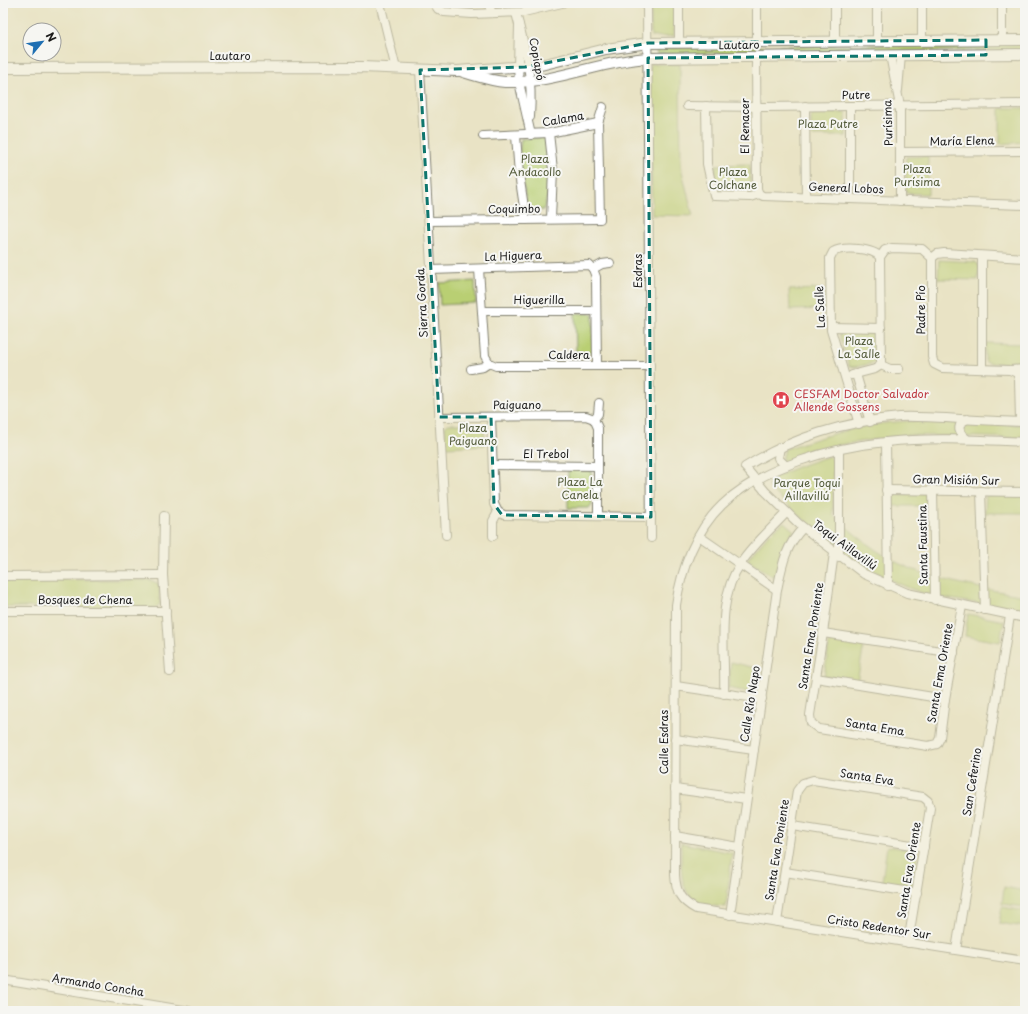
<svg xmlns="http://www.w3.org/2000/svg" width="1028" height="1014" viewBox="0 0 1028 1014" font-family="'Playpen Sans',sans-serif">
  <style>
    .green { fill: #b9cf73; stroke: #6a7648 }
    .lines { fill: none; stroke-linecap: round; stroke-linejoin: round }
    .minor-casing { stroke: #828070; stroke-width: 10 }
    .tertiary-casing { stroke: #828070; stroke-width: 12 }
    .minor { stroke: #fff; stroke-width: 8 }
    .tertiary { stroke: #fff; stroke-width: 10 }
    .marked { fill: none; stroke: #0f766e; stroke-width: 3; stroke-dasharray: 8 5; stroke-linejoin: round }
    .labels { text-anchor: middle; stroke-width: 4; stroke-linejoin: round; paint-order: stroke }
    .street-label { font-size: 11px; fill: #1c1c1c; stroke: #f6f6f2 }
    .park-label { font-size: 11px; fill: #535b3a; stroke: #f6f6f2 }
    .health-label { font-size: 11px; fill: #be3a42; stroke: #f6f6f2; text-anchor: start }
  </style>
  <rect width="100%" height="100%" fill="#f6f6f2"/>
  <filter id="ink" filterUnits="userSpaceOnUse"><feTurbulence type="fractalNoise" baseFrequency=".025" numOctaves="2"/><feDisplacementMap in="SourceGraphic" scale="8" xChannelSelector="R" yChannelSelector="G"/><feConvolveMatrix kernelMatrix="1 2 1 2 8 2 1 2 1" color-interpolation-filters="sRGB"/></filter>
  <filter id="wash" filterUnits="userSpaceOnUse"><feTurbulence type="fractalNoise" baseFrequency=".012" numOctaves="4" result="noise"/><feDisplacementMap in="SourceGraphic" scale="16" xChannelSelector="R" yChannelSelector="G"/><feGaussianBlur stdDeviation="0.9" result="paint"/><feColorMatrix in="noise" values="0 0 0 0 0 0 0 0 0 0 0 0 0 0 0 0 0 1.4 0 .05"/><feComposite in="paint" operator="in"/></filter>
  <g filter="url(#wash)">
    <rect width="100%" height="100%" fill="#e9e3c5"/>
    <g class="green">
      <polygon points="491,3 529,3 493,8"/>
      <polygon points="651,3 674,3 674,36 651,37"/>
      <polygon points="1025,43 1025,50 657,54 656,48"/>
      <polygon points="650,64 680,64 681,167 693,216 652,215"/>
      <polygon points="1000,108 1025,108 1025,142 1000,144"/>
      <rect x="811" y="113" width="35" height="23"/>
      <path d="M545,137c4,24 8,50 -2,73h-16l-8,-55 2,-16z"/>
      <polygon points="928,156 928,194 906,193 906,157"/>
      <polygon points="750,164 751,191 716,191 715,165"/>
      <polygon points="939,260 976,262 979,267 978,280 938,279"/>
      <polygon points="475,281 476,303 440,305 439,283"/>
      <polygon points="824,289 825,309 790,310 789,290"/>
      <polygon points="575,313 593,314 593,352 576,352"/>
      <polygon points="840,331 875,333 876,359 874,363 855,367 849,366 839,333"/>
      <polygon points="985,343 1024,344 1024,361 1022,364 988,363 985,361"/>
      <path d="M916,421l109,4v13l-121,-3 -65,10 -54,17 -3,-2 3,-11c42,-14 86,-28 131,-28z"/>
      <polygon points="448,424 481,424 484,427 485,445 446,447 445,427"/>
      <path d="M829,456l4,5v54c20,18 42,37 67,49 37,17 85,25 125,32v16c-21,-4 -42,-8 -63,-11 -10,-2 -20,-3 -30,-5 -64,-19 -116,-63 -163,-109v-8l31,-13z"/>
      <polygon points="568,467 591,469 592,504 589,508 568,508"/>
      <rect x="889" y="493" width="39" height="13"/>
      <polygon points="986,495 1025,495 1025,513 985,513"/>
      <polygon points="784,522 794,531 783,548 777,579 747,560 767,536"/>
      <polygon points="3,579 150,580 159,584 160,604 155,608 3,607"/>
      <polygon points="968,614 1004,621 1000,642 965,636"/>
      <polygon points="830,639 864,645 857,682 824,676"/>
      <polygon points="731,662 760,669 758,694 728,688"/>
      <path d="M681,843l51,10 -6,54c-9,-1 -20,-1 -28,-5 -21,-10 -16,-40 -17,-59z"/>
      <polygon points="887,846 918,851 913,886 882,881"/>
      <polygon points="1004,887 1025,891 1025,907 1002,904"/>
      <polygon points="1002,907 1025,911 1025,927 999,923"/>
    </g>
  </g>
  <g filter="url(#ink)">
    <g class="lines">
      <defs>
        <g id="minor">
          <polyline points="380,3 396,69"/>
          <polyline points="434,3 438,9 444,12 472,14 524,12 562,3"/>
          <polyline points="488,3 492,13"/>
          <polyline points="647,3 651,538"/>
          <polyline points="757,3 757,42"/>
          <polyline points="835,3 835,41"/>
          <polyline points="877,3 877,41"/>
          <polyline points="922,3 922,41"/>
          <path d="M516,13c10,39 17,62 14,104"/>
          <polyline points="519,25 518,67 519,82 531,135"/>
          <polyline points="1002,40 1002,3"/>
          <polyline points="679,43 679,3"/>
          <polyline points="890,55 900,106 900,201"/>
          <polyline points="756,57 757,189 759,194"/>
          <polyline points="420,70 446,535"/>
          <polyline points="898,90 901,55"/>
          <polyline points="687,106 764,107 1025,104"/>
          <polyline points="706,106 707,164 714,196 750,197 759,194 763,196 1025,205"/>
          <polyline points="805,106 806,198"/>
          <polyline points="850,106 850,199"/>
          <polyline points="549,133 553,170 551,219"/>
          <polyline points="483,136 549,133 598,123"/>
          <polyline points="516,136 519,174 526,220"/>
          <polyline points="900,152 1025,151"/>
          <polyline points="429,221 600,219 598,123 603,107"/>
          <polyline points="982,256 982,369"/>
          <polyline points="880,257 881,365"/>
          <polyline points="880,257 885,250 892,248 922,249 932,258"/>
          <polyline points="932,258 932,357 934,364 942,368 1010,370 1025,369"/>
          <polyline points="932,258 937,254 944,253 1025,258"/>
          <polyline points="479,269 485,356 489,363 496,366 650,366"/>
          <polyline points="593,269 602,264 610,263"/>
          <polyline points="431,270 589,265 593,269 596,277 597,366"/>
          <polyline points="482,311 596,311"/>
          <polyline points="831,327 881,328"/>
          <polyline points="881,365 890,369 899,369"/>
          <polyline points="471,369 483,367 489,363"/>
          <polyline points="1010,370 1017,373 1019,379 1020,421"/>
          <polyline points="856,374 870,422"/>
          <polyline points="852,375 875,369 881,365"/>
          <polyline points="439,417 586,416 594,419"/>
          <polyline points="491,417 494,504 498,512 504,515 651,517"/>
          <polyline points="594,419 598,428 598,516"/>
          <polyline points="594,419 598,414 599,403"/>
          <path d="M1025,422c-26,-1 -53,-2 -79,-4 -15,0 -31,-2 -46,-1 -54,4 -109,21 -155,50l20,24 34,33 65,50 43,19 118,25"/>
          <path d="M859,424l-28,-94 -1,-72 3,-6c10,-6 40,-4 47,5"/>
          <path d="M967,439c-6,-4 -10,-9 -6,-16l6,-4"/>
          <polyline points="886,442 888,586"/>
          <path d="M1025,442c-46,-2 -93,-5 -139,0 -53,5 -125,25 -164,63 -26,25 -41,64 -46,100l-1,270c1,18 6,26 21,34l329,52"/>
          <polyline points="780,447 778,458 786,466"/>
          <polyline points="839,450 839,557"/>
          <polyline points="493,465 598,466"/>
          <polyline points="886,490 1025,492"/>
          <polyline points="933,490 935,600"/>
          <polyline points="981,491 985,610"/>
          <polyline points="164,516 163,575 170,672"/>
          <polyline points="493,536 493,521 498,512"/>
          <polyline points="699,536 777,590"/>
          <polyline points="834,553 823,633 810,715 811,723 819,729 928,746 937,744 940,738 945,699 962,606"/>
          <polyline points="3,576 163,575"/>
          <polyline points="3,611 166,611"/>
          <polyline points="823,633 954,653"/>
          <polyline points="816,678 945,699"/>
          <polyline points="676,686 762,699"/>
          <path d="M724,694c2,-42 -9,-94 17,-131 13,-19 30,-34 45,-50"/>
          <polyline points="675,739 754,750"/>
          <polyline points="675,789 746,799"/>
          <polyline points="792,826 924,847"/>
          <polyline points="675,836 739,847"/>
          <polyline points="785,872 917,893"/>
          <path d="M730,915l47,-325c5,-24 8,-44 26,-62"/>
          <polyline points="777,922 797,791 803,783 813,780 923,797 928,801 930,808 908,943"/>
          <polyline points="956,950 1010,616"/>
          <polyline points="3,980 189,1011"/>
        </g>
        <g id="tertiary">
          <polyline points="3,68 362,67 457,71 541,65 606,49 648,43 1025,40"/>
          <path d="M463,72c14,4 28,9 42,10 50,2 94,-21 143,-24l377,-4"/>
        </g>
      </defs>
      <use href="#minor" class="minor-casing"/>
      <use href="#tertiary" class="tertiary-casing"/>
      <use href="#minor" class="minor"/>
      <use href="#tertiary" class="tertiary"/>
    </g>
  </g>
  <path d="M0 0H1028V1014H0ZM986,40v15l-338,3 3,459 -149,-2 -8,-11 -3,-87h-52l-19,-347 105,-3 123,-24z" fill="#e9e3c5" fill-opacity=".55" fill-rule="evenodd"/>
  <path class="marked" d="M986,40v15l-338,3 3,459 -149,-2 -8,-11 -3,-87h-52l-19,-347 105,-3 123,-24z"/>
  <defs>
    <symbol id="hospital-disc" viewBox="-11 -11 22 22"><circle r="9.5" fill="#e0444e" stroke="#f6f6f2"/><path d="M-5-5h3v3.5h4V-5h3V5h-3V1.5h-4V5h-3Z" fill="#fff"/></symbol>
  </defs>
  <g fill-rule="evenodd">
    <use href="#hospital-disc" x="771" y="390" width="20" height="20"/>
  </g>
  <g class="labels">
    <g class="street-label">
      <text transform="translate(739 45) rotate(-1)" y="4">Lautaro</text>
      <text x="230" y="60">Lautaro</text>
      <text transform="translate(537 59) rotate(80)" y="4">Copiapó</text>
      <text transform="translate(856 95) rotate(-1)" y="4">Putre</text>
      <text transform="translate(563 119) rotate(-10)" y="4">Calama</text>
      <text transform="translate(888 123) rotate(-92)" y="4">Purísima</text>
      <text transform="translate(745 126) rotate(-90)" y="4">El Renacer</text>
      <text transform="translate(962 141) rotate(-1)" y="4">María Elena</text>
      <text transform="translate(846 188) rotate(2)" y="4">General Lobos</text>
      <text transform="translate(514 209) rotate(-1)" y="4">Coquimbo</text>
      <text transform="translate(513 256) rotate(-2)" y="4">La Higuera</text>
      <text transform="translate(638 271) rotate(-90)" y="4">Esdras</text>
      <text x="539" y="304">Higuerilla</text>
      <text transform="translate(422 303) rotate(-93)" y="4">Sierra Gorda</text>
      <text transform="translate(820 307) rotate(-93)" y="4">La Salle</text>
      <text transform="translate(921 310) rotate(-90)" y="4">Padre Pío</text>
      <text x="569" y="359">Caldera</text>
      <text x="517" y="409">Paiguano</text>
      <text x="546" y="458">El Trebol</text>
      <text transform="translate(956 480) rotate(1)" y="4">Gran Misión Sur</text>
      <text transform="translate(845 545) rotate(36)" y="4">Toqui Aillavillú</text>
      <text transform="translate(923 545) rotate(-91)" y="4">Santa Faustina</text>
      <text x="85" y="604">Bosques de Chena</text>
      <text transform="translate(811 636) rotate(-81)" y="4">Santa Ema Poniente</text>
      <text transform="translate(940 673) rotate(-80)" y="4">Santa Ema Oriente</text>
      <text transform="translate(750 704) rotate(-81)" y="4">Calle Río Napo</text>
      <text transform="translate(875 727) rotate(9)" y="4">Santa Ema</text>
      <text transform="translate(664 742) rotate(-90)" y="4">Calle Esdras</text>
      <text transform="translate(867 777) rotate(9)" y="4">Santa Eva</text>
      <text transform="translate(972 782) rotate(-81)" y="4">San Ceferino</text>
      <text transform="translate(777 850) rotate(-81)" y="4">Santa Eva Poniente</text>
      <text transform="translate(909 870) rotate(-81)" y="4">Santa Eva Oriente</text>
      <text transform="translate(879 927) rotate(9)" y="4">Cristo Redentor Sur</text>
      <text transform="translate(98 985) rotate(9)" y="4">Armando Concha</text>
    </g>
    <g class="park-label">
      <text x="828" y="128">Plaza Putre</text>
      <text x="535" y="163">Plaza<tspan x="535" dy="13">Andacollo</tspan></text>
      <text x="917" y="173">Plaza<tspan x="917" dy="13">Purísima</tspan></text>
      <text x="733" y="176">Plaza<tspan x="733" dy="13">Colchane</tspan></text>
      <text x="859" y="345">Plaza<tspan x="859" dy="13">La Salle</tspan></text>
      <text x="473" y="432">Plaza<tspan x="473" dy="13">Paiguano</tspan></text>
      <text x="580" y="486">Plaza La<tspan x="580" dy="13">Canela</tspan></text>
      <text x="807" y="487">Parque Toqui<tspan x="807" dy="13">Aillavillú</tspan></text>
    </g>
    <g class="health-label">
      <text x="794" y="398">CESFAM Doctor Salvador<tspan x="794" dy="13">Allende Gossens</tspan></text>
    </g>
  </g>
  <rect width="1028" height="1014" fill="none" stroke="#f6f6f2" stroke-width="16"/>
  <g transform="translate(42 42) rotate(61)"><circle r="19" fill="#f6f6f2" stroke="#9f9f9c"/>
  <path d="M0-3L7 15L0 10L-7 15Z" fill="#1f6fb2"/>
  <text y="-6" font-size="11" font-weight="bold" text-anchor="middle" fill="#1c1c1c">N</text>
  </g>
</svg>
